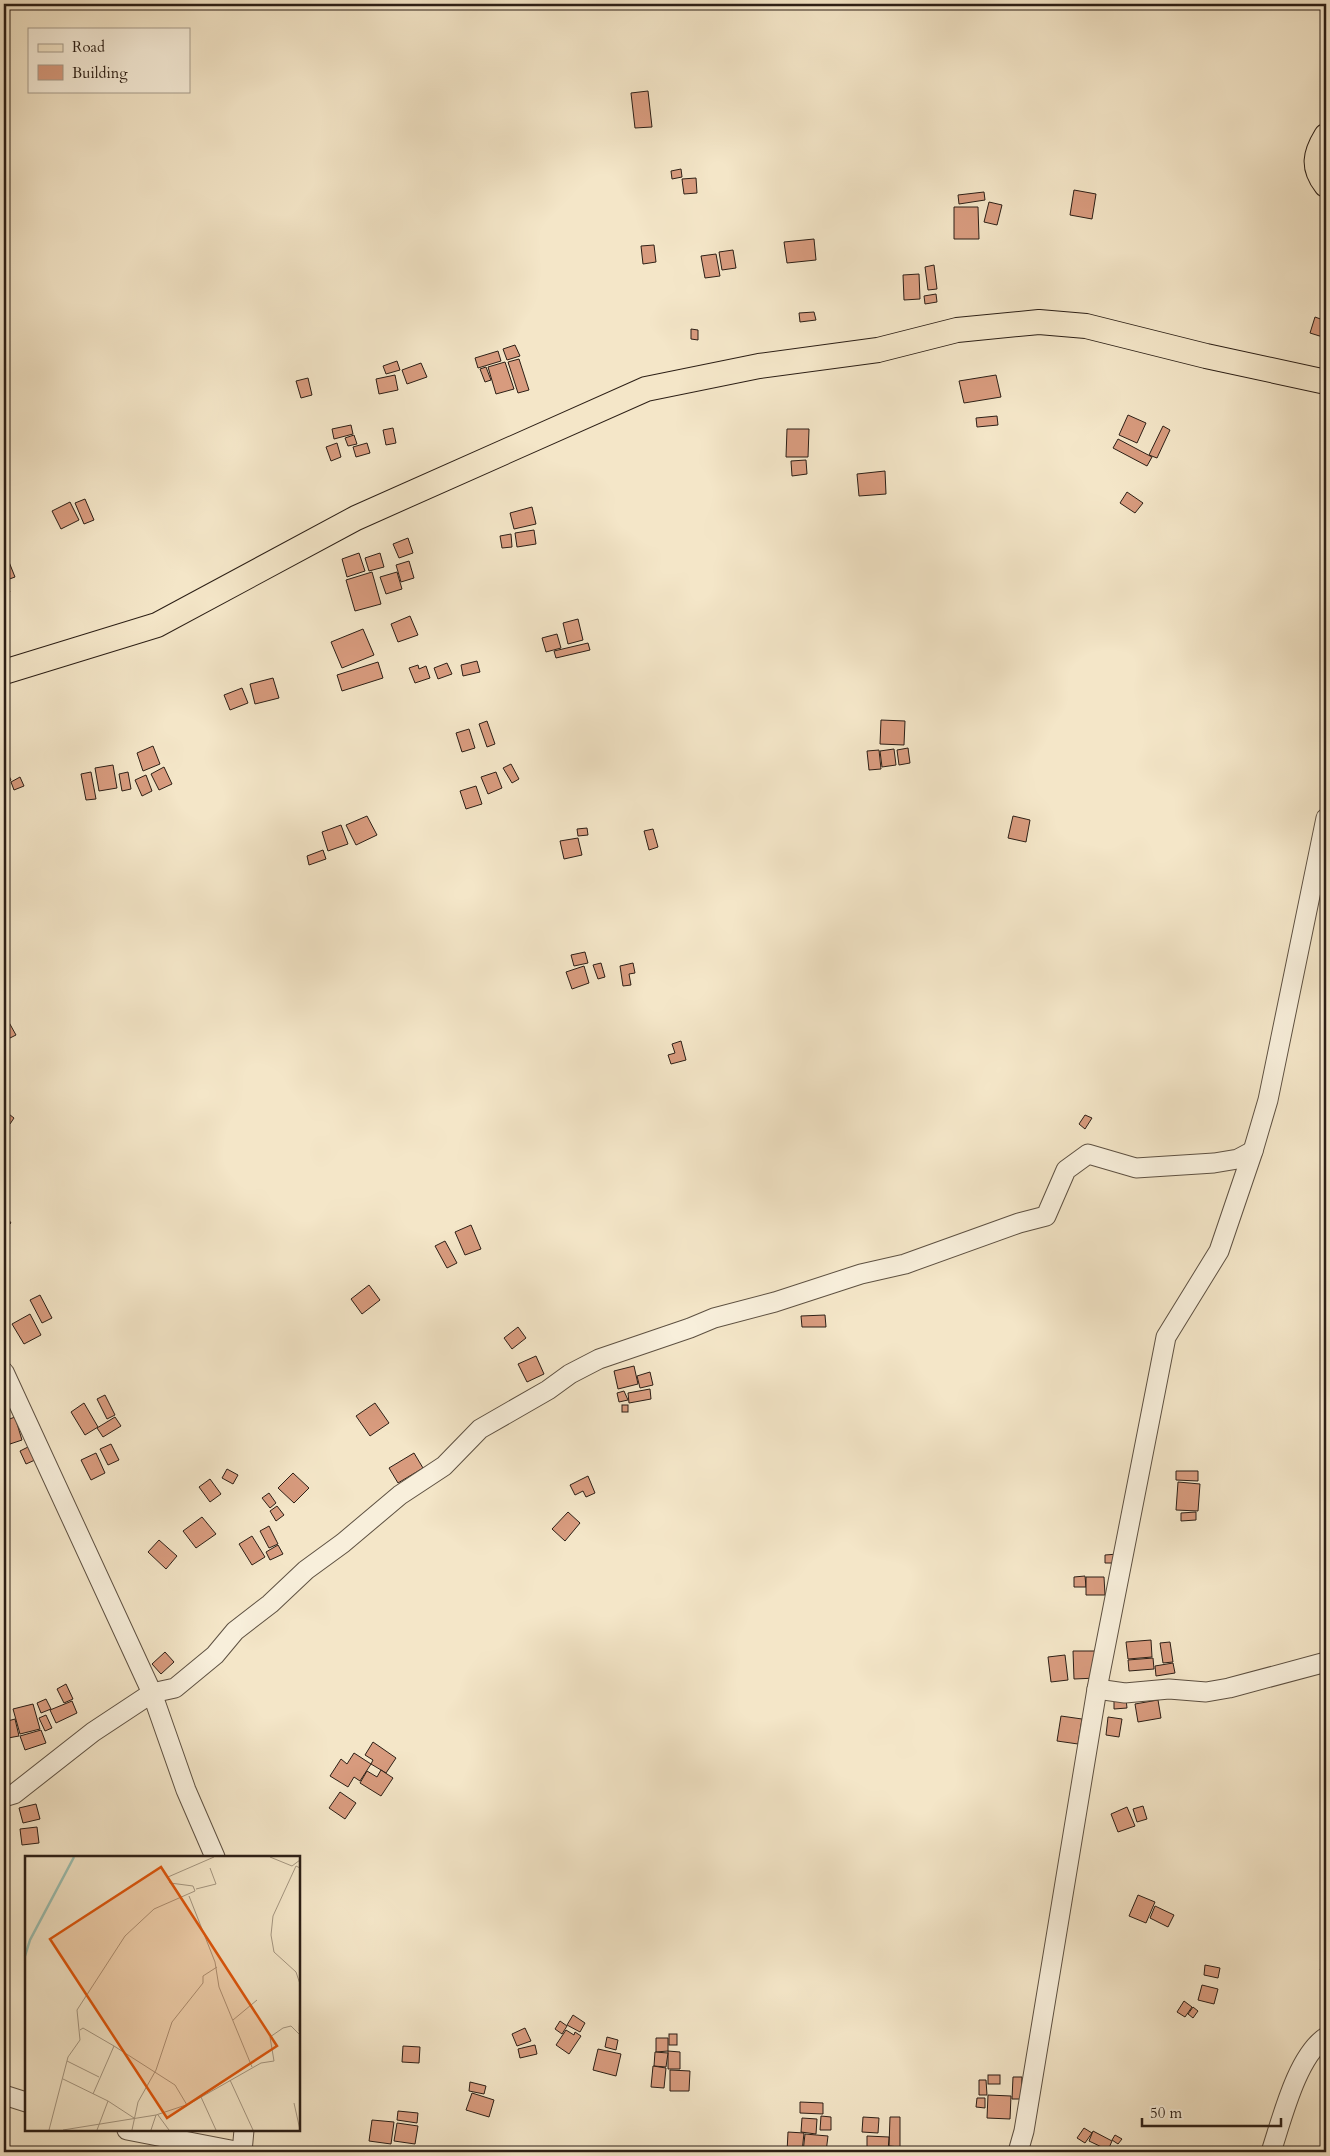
<svg xmlns="http://www.w3.org/2000/svg" width="1330" height="2156" viewBox="0 0 1330 2156" font-family="Cardo,serif">
  <style>
    .building { fill: #d89b7e; stroke: #2c1f16 }
    .lines { fill: none; stroke-linecap: round; stroke-linejoin: round }
    .minor-casing { stroke: #5e5142; stroke-width: 21 }
    .major-casing { stroke: #2c1f16; stroke-width: 26 }
    .minor { stroke: #f8efdb; stroke-width: 19 }
    .major { stroke: #f4e6c8; stroke-width: 24 }
    .inset-river { fill: none; stroke: #9cc0b2; stroke-width: 2.5 }
    .inset-road { fill: none; stroke: #a49681; stroke-width: 1 }
    .view { fill: #df560c; fill-opacity: 0.15; stroke: #df560c; stroke-width: 2.5 }
    .inset-edge { fill: none; stroke: #2c1f16; stroke-width: 2.5 }
  </style>
  <rect width="100%" height="100%" fill="#f4e6c8"/>
  <filter id="stains"><feTurbulence type="fractalNoise" baseFrequency=".004" numOctaves="4"/><feColorMatrix values="0 0 0 0 .2 0 0 0 0 .09 0 0 0 0 .02 0 0 0 .5 -.17"/></filter>
  <radialGradient id="worn" r=".72"><stop offset=".6" stop-color="#630" stop-opacity="0"/><stop offset="1" stop-color="#630" stop-opacity=".3"/></radialGradient>
  <g class="building">
    <polygon points="648,91 652,127 635,128 631,93"/>
    <polygon points="681,169 682,177 672,179 671,171"/>
    <polygon points="696,178 697,193 684,194 682,179"/>
    <polygon points="1074,190 1096,194 1092,219 1070,215"/>
    <polygon points="984,192 985,200 959,204 958,195"/>
    <polygon points="989,202 1002,205 997,225 984,222"/>
    <polygon points="954,207 978,207 979,239 954,239"/>
    <polygon points="814,239 816,260 787,263 784,242"/>
    <polygon points="654,245 656,262 643,264 641,246"/>
    <polygon points="733,250 736,268 722,270 719,252"/>
    <polygon points="716,254 720,276 705,278 701,256"/>
    <polygon points="934,265 937,289 928,290 925,267"/>
    <polygon points="919,274 920,299 904,300 903,275"/>
    <polygon points="936,294 937,302 925,304 924,296"/>
    <polygon points="814,312 816,320 800,322 799,313"/>
    <polygon points="1315,317 1326,321 1326,338 1310,333"/>
    <polygon points="691,329 698,330 698,340 691,339"/>
    <polygon points="515,345 520,356 507,360 503,349"/>
    <polygon points="498,351 501,361 478,368 475,358"/>
    <polygon points="519,359 529,390 518,393 508,362"/>
    <polygon points="397,361 400,370 386,374 383,366"/>
    <polygon points="505,362 514,389 496,394 488,367"/>
    <polygon points="421,363 427,377 407,384 402,370"/>
    <polygon points="486,367 491,380 485,382 480,369"/>
    <polygon points="395,375 398,390 379,394 376,379"/>
    <polygon points="996,375 1001,397 964,403 959,381"/>
    <polygon points="308,378 312,395 301,398 296,381"/>
    <polygon points="1128,415 1146,423 1137,443 1119,435"/>
    <polygon points="997,416 998,425 977,427 976,418"/>
    <polygon points="351,425 353,434 334,439 332,429"/>
    <polygon points="1163,426 1170,430 1157,458 1149,455"/>
    <polygon points="393,428 396,443 386,445 383,430"/>
    <polygon points="787,429 809,429 808,457 786,457"/>
    <polygon points="354,435 357,444 348,446 345,438"/>
    <polygon points="1118,439 1152,457 1147,466 1113,448"/>
    <polygon points="337,443 341,457 331,461 326,447"/>
    <polygon points="367,443 370,453 356,457 353,447"/>
    <polygon points="806,460 807,474 792,476 791,461"/>
    <polygon points="885,471 886,494 859,496 857,474"/>
    <polygon points="1127,492 1143,503 1135,513 1120,503"/>
    <polygon points="85,499 94,520 84,524 75,503"/>
    <polygon points="70,502 79,520 61,529 52,511"/>
    <polygon points="532,507 536,524 514,529 510,513"/>
    <polygon points="534,530 536,544 517,547 515,533"/>
    <polygon points="511,534 512,547 502,548 500,536"/>
    <polygon points="408,538 413,553 399,558 393,544"/>
    <polygon points="4,549 9,557 4,560"/>
    <polygon points="359,553 365,571 347,577 342,559"/>
    <polygon points="380,553 384,567 369,571 365,558"/>
    <polygon points="409,561 414,578 401,582 396,565"/>
    <polygon points="9,562 15,577 4,581 4,564"/>
    <polygon points="372,572 381,604 355,611 346,580"/>
    <polygon points="397,572 402,589 386,594 380,577"/>
    <polygon points="4,586 10,591 4,600"/>
    <polygon points="410,616 418,635 398,642 391,624"/>
    <polygon points="578,619 583,640 568,644 563,623"/>
    <polygon points="363,629 374,655 342,668 331,642"/>
    <polygon points="557,634 561,648 546,652 542,638"/>
    <polygon points="588,643 590,650 556,658 554,651"/>
    <polygon points="477,661 480,672 463,676 461,665"/>
    <polygon points="378,662 383,678 342,691 337,675"/>
    <polygon points="447,663 452,674 438,679 434,668"/>
    <polygon points="418,665 419,669 426,666 430,678 415,683 409,668"/>
    <polygon points="273,678 279,698 255,704 250,684"/>
    <polygon points="242,688 248,703 230,710 224,695"/>
    <polygon points="881,720 905,721 904,745 880,744"/>
    <polygon points="487,721 495,744 487,747 479,724"/>
    <polygon points="469,729 475,748 462,752 456,733"/>
    <polygon points="153,746 160,764 143,771 137,753"/>
    <polygon points="908,748 910,763 899,765 897,750"/>
    <polygon points="894,749 896,765 882,767 880,751"/>
    <polygon points="879,750 881,769 869,770 867,751"/>
    <polygon points="511,764 519,779 512,783 503,768"/>
    <polygon points="113,765 117,788 99,791 95,768"/>
    <polygon points="4,766 11,780 5,784 4,782"/>
    <polygon points="164,767 172,784 159,790 151,774"/>
    <polygon points="91,772 96,799 86,800 81,774"/>
    <polygon points="128,772 131,789 122,791 119,774"/>
    <polygon points="496,772 502,788 488,794 481,777"/>
    <polygon points="146,775 152,791 142,796 135,780"/>
    <polygon points="20,777 24,786 14,790 11,782"/>
    <polygon points="476,786 482,804 466,809 460,791"/>
    <polygon points="367,816 377,835 356,845 346,825"/>
    <polygon points="1013,816 1030,820 1026,842 1008,838"/>
    <polygon points="341,825 348,844 328,851 322,832"/>
    <polygon points="587,828 588,835 578,836 577,829"/>
    <polygon points="653,829 658,847 649,850 644,831"/>
    <polygon points="578,838 582,855 564,859 560,841"/>
    <polygon points="323,850 326,859 309,865 307,856"/>
    <polygon points="585,952 588,963 574,966 571,955"/>
    <polygon points="601,963 605,977 598,979 593,965"/>
    <polygon points="633,963 635,973 629,974 631,985 623,986 620,966"/>
    <polygon points="584,966 589,983 572,989 566,972"/>
    <polygon points="6,1017 16,1035 10,1038 4,1027 4,1019"/>
    <polygon points="681,1041 686,1060 671,1064 668,1055 675,1053 672,1044"/>
    <polygon points="5,1111 14,1118 10,1124 4,1120"/>
    <polygon points="1085,1115 1092,1118 1085,1129 1079,1124"/>
    <polygon points="4,1123 9,1126 4,1135"/>
    <polygon points="4,1213 11,1223 4,1228"/>
    <polygon points="471,1225 481,1249 465,1255 455,1232"/>
    <polygon points="445,1241 457,1263 447,1268 435,1246"/>
    <polygon points="369,1285 380,1300 362,1314 351,1299"/>
    <polygon points="40,1295 52,1318 42,1323 30,1300"/>
    <polygon points="30,1314 41,1335 24,1344 12,1324"/>
    <polygon points="825,1315 826,1327 802,1327 801,1316"/>
    <polygon points="518,1327 526,1338 512,1349 504,1338"/>
    <polygon points="536,1356 544,1374 527,1382 518,1364"/>
    <polygon points="634,1366 638,1384 618,1389 614,1371"/>
    <polygon points="650,1372 653,1385 640,1388 637,1376"/>
    <polygon points="650,1389 651,1399 629,1403 628,1393"/>
    <polygon points="624,1391 628,1400 619,1402 617,1393"/>
    <polygon points="105,1395 115,1415 107,1419 97,1399"/>
    <polygon points="84,1403 98,1427 85,1435 71,1412"/>
    <polygon points="375,1403 389,1423 370,1436 356,1416"/>
    <rect x="622" y="1405" width="6" height="7"/>
    <polygon points="15,1417 22,1440 7,1445 4,1433 4,1421"/>
    <polygon points="115,1417 121,1426 103,1437 97,1428"/>
    <polygon points="111,1444 119,1460 108,1465 100,1449"/>
    <polygon points="28,1447 35,1460 26,1464 20,1451"/>
    <polygon points="96,1453 105,1473 91,1480 81,1460"/>
    <polygon points="414,1453 423,1468 398,1483 389,1468"/>
    <polygon points="227,1469 238,1475 233,1484 222,1478"/>
    <polygon points="1176,1471 1198,1471 1198,1481 1176,1480"/>
    <polygon points="293,1473 309,1488 294,1503 278,1488"/>
    <polygon points="588,1476 595,1493 586,1497 583,1491 575,1495 570,1485"/>
    <polygon points="210,1479 221,1494 210,1502 199,1487"/>
    <polygon points="1178,1482 1200,1484 1198,1511 1176,1510"/>
    <polygon points="269,1493 276,1503 270,1508 262,1498"/>
    <polygon points="277,1506 284,1515 276,1521 270,1511"/>
    <polygon points="568,1512 580,1523 565,1541 552,1529"/>
    <polygon points="1196,1512 1196,1520 1181,1521 1181,1513"/>
    <polygon points="202,1517 216,1534 196,1548 183,1531"/>
    <polygon points="269,1526 278,1544 269,1548 260,1531"/>
    <polygon points="252,1536 265,1557 252,1565 239,1544"/>
    <polygon points="159,1540 177,1556 166,1569 148,1552"/>
    <polygon points="278,1545 283,1554 270,1560 266,1552"/>
    <polygon points="1118,1554 1119,1563 1105,1563 1105,1555"/>
    <polygon points="1085,1576 1086,1587 1074,1587 1074,1577"/>
    <polygon points="1086,1577 1104,1577 1105,1595 1086,1595"/>
    <polygon points="1151,1640 1152,1657 1128,1659 1126,1642"/>
    <polygon points="1170,1642 1173,1662 1163,1663 1160,1643"/>
    <polygon points="1073,1651 1095,1651 1097,1678 1074,1679"/>
    <polygon points="165,1652 174,1662 161,1674 152,1664"/>
    <polygon points="1065,1655 1068,1680 1051,1682 1048,1657"/>
    <polygon points="1153,1658 1154,1669 1129,1671 1128,1660"/>
    <polygon points="1173,1663 1175,1673 1156,1676 1155,1666"/>
    <polygon points="66,1684 73,1699 64,1703 57,1689"/>
    <polygon points="46,1699 51,1709 41,1713 37,1703"/>
    <polygon points="1114,1699 1126,1699 1127,1708 1114,1709"/>
    <polygon points="1158,1700 1161,1718 1138,1722 1135,1704"/>
    <polygon points="72,1701 77,1713 56,1723 50,1710"/>
    <polygon points="33,1704 40,1729 20,1734 13,1709"/>
    <polygon points="46,1715 52,1728 45,1731 39,1718"/>
    <polygon points="1061,1716 1082,1719 1078,1744 1057,1741"/>
    <polygon points="1108,1717 1122,1719 1119,1737 1106,1735"/>
    <polygon points="15,1719 19,1736 8,1738 4,1722"/>
    <polygon points="41,1730 46,1743 25,1750 20,1736"/>
    <polygon points="373,1742 396,1758 386,1773 371,1764 373,1760 365,1755"/>
    <polygon points="354,1753 371,1764 360,1781 354,1777 348,1787 330,1776 341,1759 347,1764"/>
    <polygon points="381,1770 393,1778 381,1796 360,1783 367,1771 377,1777"/>
    <polygon points="340,1792 356,1803 345,1819 329,1808"/>
    <polygon points="36,1804 40,1819 23,1823 19,1808"/>
    <polygon points="1143,1806 1147,1819 1137,1822 1133,1809"/>
    <polygon points="1127,1807 1135,1826 1118,1832 1111,1814"/>
    <polygon points="37,1827 39,1843 22,1845 20,1829"/>
    <polygon points="1138,1895 1155,1902 1146,1923 1129,1916"/>
    <polygon points="1155,1906 1174,1915 1168,1927 1150,1918"/>
    <polygon points="1326,1961 1326,1974 1320,1970"/>
    <polygon points="1205,1965 1220,1968 1218,1978 1204,1975"/>
    <polygon points="1202,1985 1218,1989 1214,2004 1198,2000"/>
    <polygon points="1184,2001 1192,2007 1185,2017 1177,2012"/>
    <polygon points="1193,2007 1198,2011 1193,2018 1188,2014"/>
    <polygon points="573,2015 585,2023 580,2032 567,2025"/>
    <polygon points="560,2021 567,2026 562,2034 555,2029"/>
    <polygon points="525,2028 531,2041 517,2046 512,2034"/>
    <polygon points="566,2030 574,2035 575,2032 581,2036 569,2054 556,2045"/>
    <rect x="669" y="2034" width="8" height="11"/>
    <polygon points="607,2037 618,2040 616,2050 605,2047"/>
    <polygon points="656,2038 668,2038 668,2051 656,2052"/>
    <polygon points="535,2045 537,2054 520,2058 518,2049"/>
    <polygon points="403,2046 420,2047 419,2063 402,2062"/>
    <polygon points="598,2049 621,2054 616,2076 593,2070"/>
    <polygon points="668,2051 680,2052 680,2069 668,2069"/>
    <polygon points="655,2052 668,2053 666,2067 654,2066"/>
    <polygon points="653,2066 666,2068 664,2088 651,2087"/>
    <polygon points="670,2070 690,2071 689,2091 670,2091"/>
    <rect x="988" y="2075" width="12" height="9"/>
    <polygon points="1013,2077 1022,2077 1021,2099 1012,2099"/>
    <polygon points="979,2080 986,2080 987,2095 979,2095"/>
    <polygon points="470,2082 486,2086 484,2094 469,2091"/>
    <polygon points="472,2093 494,2100 489,2117 466,2110"/>
    <polygon points="988,2095 1011,2096 1010,2119 987,2118"/>
    <polygon points="977,2098 985,2098 985,2108 976,2107"/>
    <polygon points="800,2102 823,2103 823,2114 800,2113"/>
    <polygon points="398,2111 418,2113 417,2123 397,2120"/>
    <polygon points="821,2116 831,2117 831,2130 820,2130"/>
    <polygon points="863,2117 879,2118 878,2133 862,2132"/>
    <polygon points="890,2117 900,2117 900,2147 889,2146"/>
    <polygon points="802,2118 817,2119 816,2134 801,2132"/>
    <polygon points="372,2120 394,2122 391,2144 369,2141"/>
    <polygon points="397,2123 418,2126 415,2144 394,2141"/>
    <polygon points="1084,2128 1092,2133 1085,2143 1077,2138"/>
    <polygon points="1093,2131 1112,2141 1108,2150 1089,2141"/>
    <polygon points="788,2132 804,2133 802,2152 787,2152"/>
    <polygon points="805,2134 828,2136 826,2152 803,2152"/>
    <polygon points="1115,2135 1122,2139 1118,2144 1112,2140"/>
    <polygon points="867,2136 889,2137 888,2152 867,2152"/>
    <polygon points="1080,2148 1102,2152 1079,2152"/>
    <polygon points="857,2149 864,2149 864,2152 856,2152"/>
  </g>
  <g class="lines">
    <defs>
      <g id="minor">
        <polyline points="4,1372 152,1693 186,1790 215,1857"/>
        <polyline points="1097,1689 1125,1693 1169,1689 1206,1692 1229,1688 1326,1662"/>
        <polyline points="4,1797 14,1794 93,1732 152,1693 175,1688 215,1655 235,1631 270,1604 306,1570 343,1543 400,1495 444,1466 480,1429 548,1390 570,1374 599,1359 690,1328 714,1318 775,1302 861,1274 905,1264 1019,1223 1046,1216 1066,1170 1088,1154 1136,1168 1214,1163 1238,1159 1253,1151"/>
        <polyline points="4,2095 26,2102"/>
        <polyline points="127,2130 241,2152"/>
        <polyline points="242,2152 244,2130"/>
        <polyline points="1018,2152 1024,2131 1097,1689 1166,1337 1219,1251 1253,1151 1268,1100 1326,818"/>
        <path d="M1271,2152c11,-33 26,-96 55,-115"/>
      </g>
      <g id="major">
        <path d="M1326,136c-11,18 -14,31 0,49"/>
        <polyline points="4,672 157,625 356,518 646,389 759,366 878,350 957,330 1039,322 1086,326 1206,356 1326,382"/>
      </g>
    </defs>
    <use href="#minor" class="minor-casing"/>
    <use href="#major" class="major-casing"/>
    <use href="#minor" class="minor"/>
    <use href="#major" class="major"/>
  </g>
  <g transform="translate(25 1856)">
    <rect width="275" height="275" fill="#f4e6c8"/>
    <path class="inset-river" d="M0,100l5,-16 44,-83"/>
    <path class="inset-road" d="M245,1l22,9 8,-6M275,12l-4,-2 -23,50 -2,19 3,17 22,20 4,12M171,33l20,-5 -6,-16M164,40l26,66 4,25 33,80M208,164l24,-20M55,174l3,-2 31,18 61,39 12,20M274,175l1,-25M42,205l32,16M38,223l45,22 26,17M205,224l23,50M68,238l21,-48M176,241l15,33M269,247l6,27M133,259l11,15M24,274l19,-73 12,-17 -3,-30 48,-74 29,-27 41,-18 -2,-5 -23,-3 -2,-6 46,-20M38,274l93,-15 33,-11 72,-41 13,-2 -4,-24 13,-9 8,-2 9,9M72,274l11,-29M107,274l6,-28 18,-32 16,-48 31,-39v-7l14,-9M126,274l5,-15"/>
    <path class="view" d="M136,11l116,179 -110,72 -117,-179z"/>
    <rect width="275" height="275" class="inset-edge"/>
  </g>
  <rect width="1330" height="2156" fill="none" stroke="#f4e6c8" stroke-width="20"/>
  <rect x="5" y="5" width="1320" height="2146" fill="none" stroke="#2c1f16" stroke-width="2.5"/>
  <rect x="10" y="10" width="1310" height="2136" fill="none" stroke="#2c1f16"/>
  <rect x="28" y="28" width="162" height="65" fill="#f8efdb" stroke="#a69c8c"/>
  <rect x="38" y="44" width="25" height="8" fill="#f4e6c8" stroke="#a69c8c"/>
  <text x="72" y="52" font-size="15" fill="#2c1f16">Road</text>
  <rect x="38" y="65" width="25" height="15" fill="#d89b7e" stroke="#a69c8c"/>
  <text x="72" y="78" font-size="15" fill="#2c1f16">Building</text>
  <path d="M1142 2118v8h139v-8" fill="none" stroke="#2c1f16" stroke-width="2.5"/>
  <text x="1150" y="2118" font-size="15" fill="#2c1f16" stroke="#f8efdb" stroke-width="4" paint-order="stroke">50 m</text>
  <rect width="100%" height="100%" filter="url(#stains)"/>
  <rect width="100%" height="100%" fill="url(#worn)"/>
</svg>
